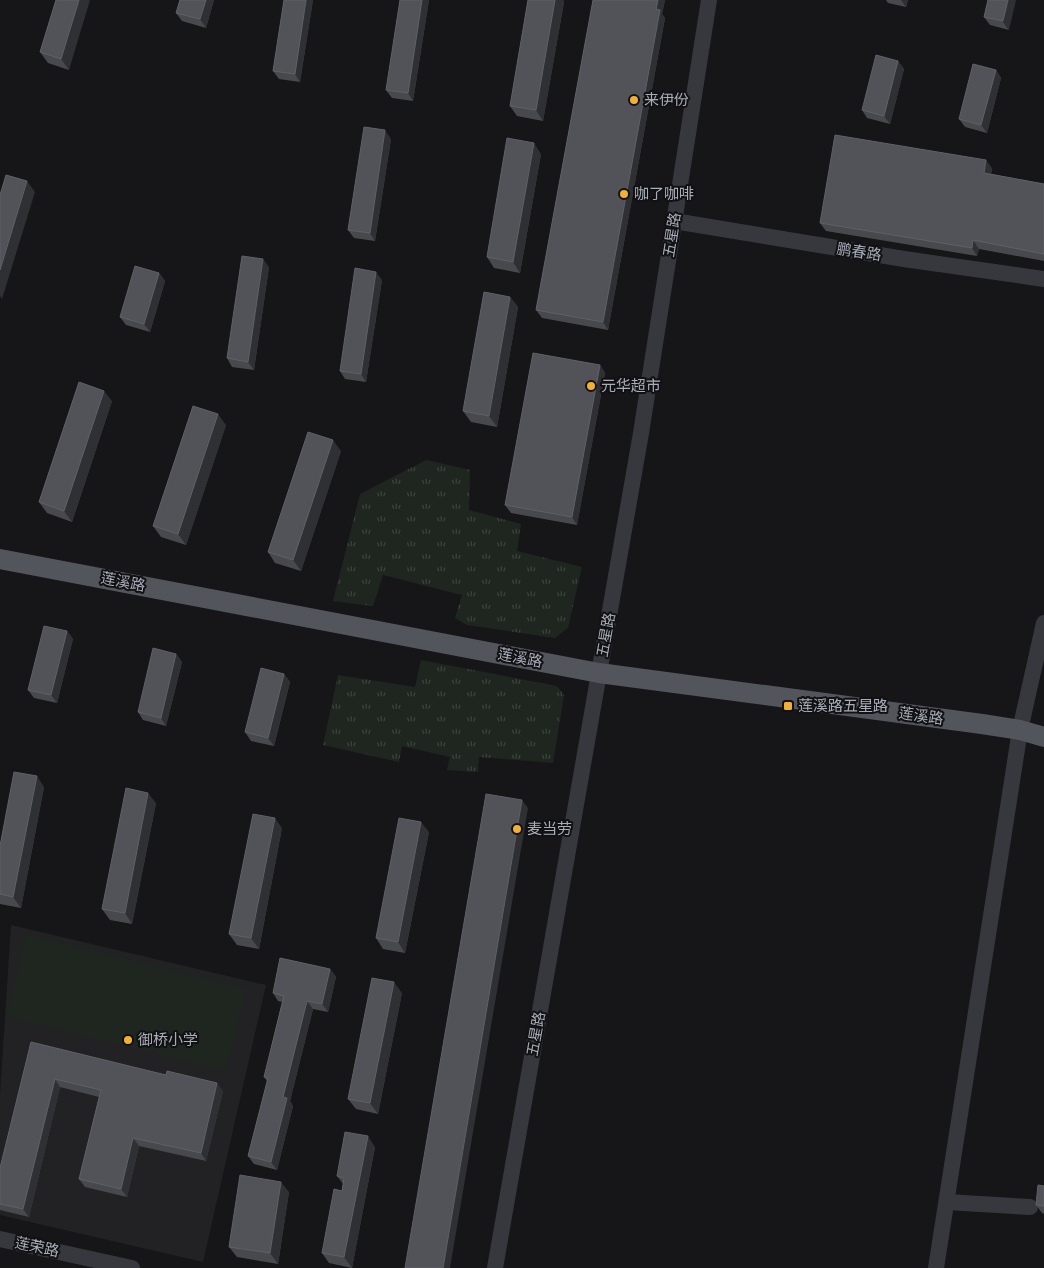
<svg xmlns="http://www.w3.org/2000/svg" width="1044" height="1268" viewBox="0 0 1044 1268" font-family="Karla,'Noto Sans SC',sans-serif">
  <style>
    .built { fill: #222225 }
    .park { fill: url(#park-tufts) }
    .pitch { fill: #1e261f }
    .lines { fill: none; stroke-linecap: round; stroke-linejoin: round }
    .minor { stroke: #37383d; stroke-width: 16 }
    .major { stroke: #53555c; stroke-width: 20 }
    .wall { fill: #47494d }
    .shaded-wall { fill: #2f3033 }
    .building { fill: #525359; stroke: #5f6168 }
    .poi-dot { fill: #f2b134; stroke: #111113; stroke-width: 2 }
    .labels { text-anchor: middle; stroke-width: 4; stroke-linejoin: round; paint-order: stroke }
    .poi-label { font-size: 15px; fill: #a8adb8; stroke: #111113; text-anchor: start }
    .street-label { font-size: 15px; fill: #a8adb8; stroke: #111113 }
  </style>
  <defs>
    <pattern id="park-tufts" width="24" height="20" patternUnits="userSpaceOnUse" patternTransform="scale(1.25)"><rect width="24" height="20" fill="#1e261f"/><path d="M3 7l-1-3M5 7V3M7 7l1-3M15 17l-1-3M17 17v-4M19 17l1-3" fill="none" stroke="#3c433d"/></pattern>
  </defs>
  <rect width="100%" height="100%" fill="#161618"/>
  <polygon class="built" points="11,925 266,985 203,1262 0,1215 0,1094"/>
  <g class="park">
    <polygon points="426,460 470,470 469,510 521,524 517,551 582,567 568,628 555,638 467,625 455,618 462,595 383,575 373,606 333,601 360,494"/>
    <polygon points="421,660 557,686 564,695 553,763 479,757 478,772 447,770 450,757 402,746 399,762 323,745 338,675 415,687"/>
  </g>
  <polygon class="pitch" points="26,934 246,988 226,1071 6,1017"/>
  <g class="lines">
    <g class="minor">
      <polyline points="674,221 904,259 1044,279"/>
      <polyline points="947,1202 1030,1207"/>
      <polyline points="0,1239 132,1268"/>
      <polyline points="495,1268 641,433 709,0"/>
      <polyline points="936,1268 1020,730 1044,623"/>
    </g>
    <polyline class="major" points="0,559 599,673 982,724 1020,730 1044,737"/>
  </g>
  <g class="wall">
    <polygon points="56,0 69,70 48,63 40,52"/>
    <polygon points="180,0 214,0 206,28 182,21 176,13"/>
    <polygon points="284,0 313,0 300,82 279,79 273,71"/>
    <polygon points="400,0 429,0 413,101 392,98 386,90"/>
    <polygon points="528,0 563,0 564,2 543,121 517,116 510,106"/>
    <polygon points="593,0 665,0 662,14 665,18 608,330 542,318 536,310"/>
    <polygon points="886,0 908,0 906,7 888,3"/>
    <polygon points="988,0 1009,30 990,25 984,17"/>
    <polygon points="898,61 904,69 890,124 867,118 862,110"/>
    <polygon points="996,70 1001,78 987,133 965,127 959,119"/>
    <polygon points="391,139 375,241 354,238 348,230"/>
    <polygon points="541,154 520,273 494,268 487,257"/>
    <polygon points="992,168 991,174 1044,184 1044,261 979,249 977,256 826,231 820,223"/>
    <polygon points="269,267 254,370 232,367 227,358"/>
    <polygon points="159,273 165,281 150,332 126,325 120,317"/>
    <polygon points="382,280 366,382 345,379 340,371"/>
    <polygon points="510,297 518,307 497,427 471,422 463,411"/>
    <polygon points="600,365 605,373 577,525 511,513 505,505"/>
    <polygon points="112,401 72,522 47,513 39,502"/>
    <polygon points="226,425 186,545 161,537 153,526"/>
    <polygon points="341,451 301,571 275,563 268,552"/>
    <polygon points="67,631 73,639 57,703 34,698 28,690"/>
    <polygon points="176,654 182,662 166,726 143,720 138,712"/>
    <polygon points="284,674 290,682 274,746 251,741 245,732"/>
    <polygon points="44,787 21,908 0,904 0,846"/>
    <polygon points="156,803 132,924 110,920 102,909"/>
    <polygon points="282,828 259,949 237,945 229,934"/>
    <polygon points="429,832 405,953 383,949 376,938"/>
    <polygon points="330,969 336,977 328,1012 313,1009 290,1101 293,1106 277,1170 254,1164 248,1156 267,1081 264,1077 282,1002 278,1001 273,993"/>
    <polygon points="402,993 378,1114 356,1109 348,1099"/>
    <polygon points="31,1042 223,1091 206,1161 139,1146 127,1197 85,1187 79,1179 99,1097 60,1087 29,1217 0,1210 0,1168"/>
    <polygon points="375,1147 352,1268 329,1263 322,1253 342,1191 343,1184 337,1176"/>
    <polygon points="1044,1186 1044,1214 1042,1213 1036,1205"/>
    <polygon points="289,1192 278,1264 237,1257 229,1247"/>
  </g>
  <g class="shaded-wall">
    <polygon points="79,0 90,0 69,70 61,59"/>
    <polygon points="206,0 214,0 206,28 200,19"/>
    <polygon points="306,0 313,0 300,82 295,74"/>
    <polygon points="422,0 429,0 413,101 408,93"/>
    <polygon points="555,0 563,0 564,2 543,121 536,110"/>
    <polygon points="658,0 665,0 662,14 665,18 608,330 603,322"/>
    <polygon points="901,0 908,0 906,7"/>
    <polygon points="1008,0 1016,0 1009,30 1003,21"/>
    <polygon points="898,61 904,69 890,124 884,116"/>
    <polygon points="996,70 1001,78 987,133 981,125"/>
    <polygon points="385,130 391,139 375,241 370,233"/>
    <polygon points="534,143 541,154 520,273 513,262"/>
    <polygon points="986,160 992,168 990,181 984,173"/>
    <polygon points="27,181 35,192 2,299 0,296 0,270"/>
    <polygon points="973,240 979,249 977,256 972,248"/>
    <polygon points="263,259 269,267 254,370 248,362"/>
    <polygon points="376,272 382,280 366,382 361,374"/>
    <polygon points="159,273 165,281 150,332 144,324"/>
    <polygon points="510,297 518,307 497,427 489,416"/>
    <polygon points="600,365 605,373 577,525 572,517"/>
    <polygon points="104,391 112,401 72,522 64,511"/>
    <polygon points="218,414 226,425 186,545 178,534"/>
    <polygon points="333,440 341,451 301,571 293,560"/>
    <polygon points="67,631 73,639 57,703 51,695"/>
    <polygon points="176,654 182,662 166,726 161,718"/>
    <polygon points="284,674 290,682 274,746 268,738"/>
    <polygon points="37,776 44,787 21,908 13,897"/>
    <polygon points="148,793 156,803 132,924 125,913"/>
    <polygon points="522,800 528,808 450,1268 443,1268"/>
    <polygon points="275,818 282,828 259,949 251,938"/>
    <polygon points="421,822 429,832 405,953 398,942"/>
    <polygon points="330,969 336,977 328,1012 322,1004"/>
    <polygon points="394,982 402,993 378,1114 370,1103"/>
    <polygon points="307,1001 313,1009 290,1101 293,1106 277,1170 271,1162 283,1097"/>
    <polygon points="55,1079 60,1087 29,1217 23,1209"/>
    <polygon points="217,1083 223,1091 206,1161 201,1153"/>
    <polygon points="368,1136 375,1147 352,1268 344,1257"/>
    <polygon points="133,1138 139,1146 127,1197 121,1189"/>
    <polygon points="281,1182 289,1192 278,1264 270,1253"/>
  </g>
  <g class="building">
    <polygon points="56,0 79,0 61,59 40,52"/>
    <polygon points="180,0 206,0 200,19 176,13"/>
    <polygon points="284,0 306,0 295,74 273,71"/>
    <polygon points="400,0 422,0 408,93 386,90"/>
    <polygon points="528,0 555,0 536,110 510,106"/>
    <polygon points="593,0 658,0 656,9 660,10 603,322 536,310"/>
    <polygon points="988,0 1008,0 1003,21 984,17"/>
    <polygon points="876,55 898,61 884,116 862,110"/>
    <polygon points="973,64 996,70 981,125 959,119"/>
    <polygon points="364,127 385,130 370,233 348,230"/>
    <polygon points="835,135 986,160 984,173 1044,184 1044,254 973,240 972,248 820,223"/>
    <polygon points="507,138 534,143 513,262 487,257"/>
    <polygon points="6,175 27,181 0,270 0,195"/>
    <polygon points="242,256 263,259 248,362 227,358"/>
    <polygon points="135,266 159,273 144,324 120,317"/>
    <polygon points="355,268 376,272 361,374 340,371"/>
    <polygon points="484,292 510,297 489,416 463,411"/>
    <polygon points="533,353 600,365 572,517 505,505"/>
    <polygon points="79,382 104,391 64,511 39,502"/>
    <polygon points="193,406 218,414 178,534 153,526"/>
    <polygon points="308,432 333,440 293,560 268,552"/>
    <polygon points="44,626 67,631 51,695 28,690"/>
    <polygon points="153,648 176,654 161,718 138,712"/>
    <polygon points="261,668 284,674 268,738 245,732"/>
    <polygon points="14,772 37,776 13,897 0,894 0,846"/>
    <polygon points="126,788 148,793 125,913 102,909"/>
    <polygon points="486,794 522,800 443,1268 405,1268"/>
    <polygon points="253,814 275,818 251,938 229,934"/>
    <polygon points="399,818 421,822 398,942 376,938"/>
    <polygon points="280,958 330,969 322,1004 307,1001 283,1097 287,1098 271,1162 248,1156 268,1078 264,1077 284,996 273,993"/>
    <polygon points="372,978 394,982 370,1103 348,1099"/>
    <polygon points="31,1042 166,1075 167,1071 217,1083 201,1153 133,1138 121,1189 79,1179 101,1090 55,1079 23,1209 0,1204 0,1168"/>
    <polygon points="345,1132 368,1136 344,1257 322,1253 334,1189 342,1191 344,1178 337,1176"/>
    <polygon points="240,1175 281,1182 270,1253 229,1247"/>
    <polygon points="1038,1185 1044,1186 1044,1206 1036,1205"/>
  </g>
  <g class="poi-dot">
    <circle cx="634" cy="100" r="5"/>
    <circle cx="624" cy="194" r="5"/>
    <circle cx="591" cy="386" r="5"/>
    <rect x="783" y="701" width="10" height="10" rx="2.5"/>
    <circle cx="517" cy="829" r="5"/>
    <circle cx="128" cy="1040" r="5"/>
  </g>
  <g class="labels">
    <g class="poi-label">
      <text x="644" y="105">来伊份</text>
      <text x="634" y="199">咖了咖啡</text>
      <text x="601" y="391">元华超市</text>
      <text x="798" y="711">莲溪路五星路</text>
      <text x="527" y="834">麦当劳</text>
      <text x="138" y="1045">御桥小学</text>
    </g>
    <g class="street-label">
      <text transform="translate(672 235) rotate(-81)" y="5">五星路</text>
      <text transform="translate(859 252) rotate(9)" y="5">鹏春路</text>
      <text transform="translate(123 582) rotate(11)" y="5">莲溪路</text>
      <text transform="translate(606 635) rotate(-80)" y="5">五星路</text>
      <text transform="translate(520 658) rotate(11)" y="5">莲溪路</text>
      <text transform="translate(921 716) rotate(8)" y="5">莲溪路</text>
      <text transform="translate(536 1034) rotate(-80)" y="5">五星路</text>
      <text transform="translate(37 1247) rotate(12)" y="5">莲荣路</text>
    </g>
  </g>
</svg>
